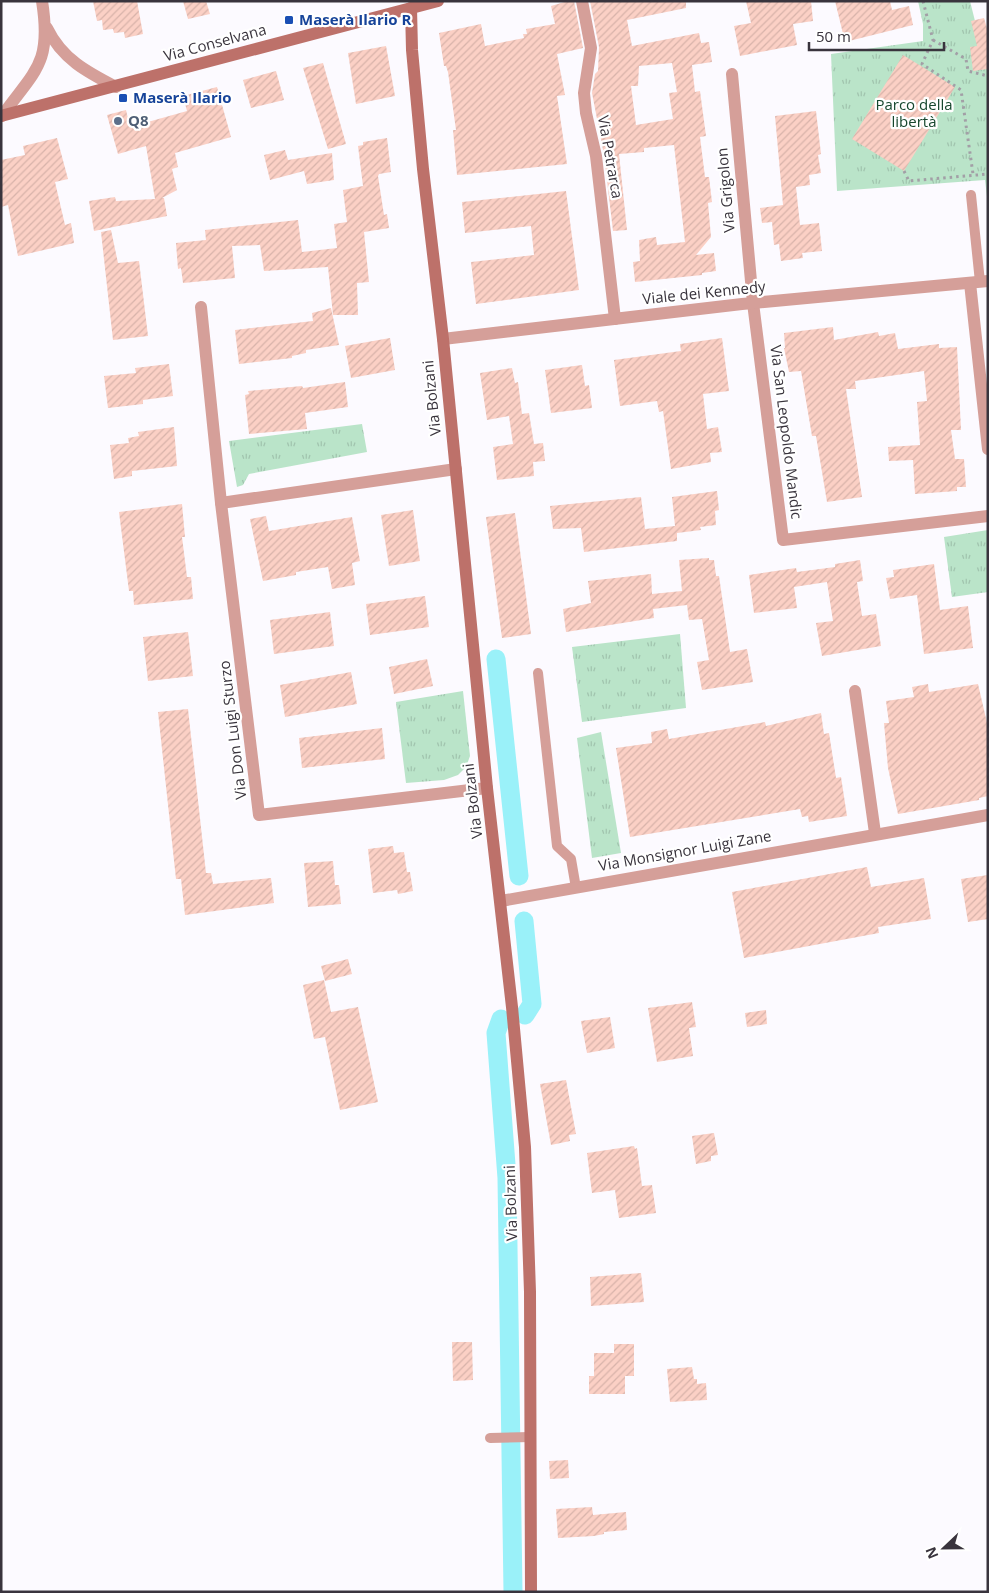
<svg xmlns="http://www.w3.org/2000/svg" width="989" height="1593" viewBox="0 0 989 1593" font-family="'Open Sans',sans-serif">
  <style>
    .grass { fill: url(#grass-tufts) }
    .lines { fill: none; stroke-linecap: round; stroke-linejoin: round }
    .canal { stroke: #9af1f9; stroke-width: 19 }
    .building { fill: url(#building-hatch); fill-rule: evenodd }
    .path { stroke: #a29fa6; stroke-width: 3; stroke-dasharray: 2.5 4; stroke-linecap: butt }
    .lane { stroke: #d59f99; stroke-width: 10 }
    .street { stroke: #d59f99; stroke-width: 12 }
    .secondary { stroke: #bd716a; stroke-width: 12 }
    .transit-dot { fill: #1a4fb4; stroke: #fff; stroke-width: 2 }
    .service-dot { fill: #5c6f8a; stroke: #fff; stroke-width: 2 }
    .labels { text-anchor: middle; stroke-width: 4.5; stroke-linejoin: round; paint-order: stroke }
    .transit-label { font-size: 15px; font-weight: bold; fill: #164399; stroke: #fff; text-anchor: start }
    .street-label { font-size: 15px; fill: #39343d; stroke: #fff }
    .park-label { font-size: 15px; fill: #17472e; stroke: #fff }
    .service-label { font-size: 15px; font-weight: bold; fill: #4e5e75; stroke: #fff; text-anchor: start }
  </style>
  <defs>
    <pattern id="grass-tufts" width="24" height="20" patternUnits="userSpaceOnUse" patternTransform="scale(1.25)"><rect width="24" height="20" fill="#bae4c9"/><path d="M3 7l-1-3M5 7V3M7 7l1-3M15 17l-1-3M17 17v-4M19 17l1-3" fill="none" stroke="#a1c4ae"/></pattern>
    <pattern id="building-hatch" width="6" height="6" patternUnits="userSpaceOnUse" patternTransform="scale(1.25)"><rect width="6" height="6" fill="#fbd0c5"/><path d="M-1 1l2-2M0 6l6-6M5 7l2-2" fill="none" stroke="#d8b3aa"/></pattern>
  </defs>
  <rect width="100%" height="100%" fill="#fcfaff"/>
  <g class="grass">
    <polygon points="918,1 970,1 976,25 988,30 988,205 985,180 837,191 831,54 923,41 923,24"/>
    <polygon points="362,424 367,452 249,474 243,485 237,487 229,441"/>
    <polygon points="988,530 988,592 952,597 944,537"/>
    <polygon points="680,634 686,708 582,722 572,647"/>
    <polygon points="463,691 470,756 466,767 458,775 444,780 406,783 396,702"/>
    <polygon points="601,732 621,853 592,858 577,738"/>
  </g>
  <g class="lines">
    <g class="canal">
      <polyline points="496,659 519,876"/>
      <polyline points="524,921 532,1004 525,1015"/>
      <polyline points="501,1019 496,1033 507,1178 513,1592"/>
    </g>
  </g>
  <g class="building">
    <polygon points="93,1 137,1 143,34 125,38 124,32 114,33 113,29 103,30 102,20 97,21"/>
    <polygon points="183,1 206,1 210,14 188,19"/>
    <polygon points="568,1 574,1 583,48 557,54 565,95 557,96 567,164 457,175 453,130 456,130 448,72 446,66 444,66 439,33 481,24 485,46 524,38 523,34 527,34 526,29 555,24 551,6"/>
    <path d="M590,1h96v7l-59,12 5,26 67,-13 2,10 8,-1 3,20 -20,3 3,27 5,-1 6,45 -6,1 5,40h4l3,25 -4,1 3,34 -15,18 18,-2 2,18 -14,2v2l-67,7 -2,-20 7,-1 -1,-21 17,-3 1,8 28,-3 -11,-97 -30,3v4l-25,2 8,76 -14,1 -9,-76 -12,-62 3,-19 3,-3 1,-24zM672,63l5,29 -8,1 4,26 -37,6 -5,-39h7l1,-20z"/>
    <polygon points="746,1 811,1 813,21 793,24 797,45 740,56 734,26 751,23"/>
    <polygon points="835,1 890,1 892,10 909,6 913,25 845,42"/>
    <polygon points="984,18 988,32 988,69 973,71 970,47 977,46 971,21"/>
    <polygon points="386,46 395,96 356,104 348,53"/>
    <polygon points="903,55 955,87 904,171 852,139"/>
    <polygon points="323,63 346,144 328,149 303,68"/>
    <polygon points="276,71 284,100 251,108 243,80"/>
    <polygon points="217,87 231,137 175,153 178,167 172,169 177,190 162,198 164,198 167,216 94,231 89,201 115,197 116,201 155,199 146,146 118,154 107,115 126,110 130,127 187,111 183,96"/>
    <polygon points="816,111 821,154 818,155 821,173 809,175 810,185 796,187 800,225 819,223 822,251 802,253 803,258 781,261 779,244 774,245 772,222 762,223 760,208 783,205 775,116"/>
    <polygon points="57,138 68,179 55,182 65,225 71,223 74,243 18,256 8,205 1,207 1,160 25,155 23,146"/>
    <polygon points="387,138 391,172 379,174 378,176 384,215 387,214 389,228 364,232 369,282 357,283 358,315 333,315 328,267 264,271 260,245 232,246 235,278 183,283 181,268 178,269 176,243 206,240 205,230 298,220 302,252 337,248 334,224 347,222 343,190 363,186 358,146 363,145 363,142"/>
    <polygon points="285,150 288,160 332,153 334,180 307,184 304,171 270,180 264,155"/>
    <polygon points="566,191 579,290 476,304 471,262 534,255 531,226 465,233 462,202"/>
    <polygon points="111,230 118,263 139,261 148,336 113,340 101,232"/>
    <polygon points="331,308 339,345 306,350 306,353 292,356 292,358 239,364 235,330 313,321 312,313"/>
    <polygon points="833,327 834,340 878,332 879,336 895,333 898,349 939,344 939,348 957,347 961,430 951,430 955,459 964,459 966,487 957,487 957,491 915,494 913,460 889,461 888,447 920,445 917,402 927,401 924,371 855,381 856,389 846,389 862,497 827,502 816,436 812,436 801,371 789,372 784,348 785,348 784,333"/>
    <polygon points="390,338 395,370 351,378 345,346"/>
    <polygon points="722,338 729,391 703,394 707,429 718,427 722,452 710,453 711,462 671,469 663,411 659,412 657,401 620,406 614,360 681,351 680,344"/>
    <polygon points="169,364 173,396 143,400 143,404 108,408 104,376 136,373 135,368"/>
    <polygon points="582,365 585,386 589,385 592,408 551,413 545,370"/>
    <polygon points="512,368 515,383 518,382 522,414 529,413 534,444 543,443 545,461 533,462 534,476 497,480 493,447 513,444 509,416 487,420 480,373"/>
    <polygon points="345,382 348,407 305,413 307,429 249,434 245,395 249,394 248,391 302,386 303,388"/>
    <polygon points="174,427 177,466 132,471 132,476 114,479 110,445 129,443 128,438 139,436 138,432"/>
    <polygon points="717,491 719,510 715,511 716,525 700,527 701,530 677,533 677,541 584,552 581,528 553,529 550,506 641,497 645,529 675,526 672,497"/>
    <polygon points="182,504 185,537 182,537 187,577 191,577 193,599 134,605 133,591 129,591 119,512"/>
    <polygon points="413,510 420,561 389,566 381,515"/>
    <polygon points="515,513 531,634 502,638 486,517"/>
    <polygon points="266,516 269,531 352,517 360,561 352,563 355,585 332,589 328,567 296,572 296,575 263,581 250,519"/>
    <polygon points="709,558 709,560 714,560 716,576 719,576 730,652 747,649 753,682 702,690 697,662 709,660 702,619 689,620 687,605 653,609 654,618 566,632 563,609 591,603 588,581 651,574 652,594 682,591 679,560"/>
    <polygon points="860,560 863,581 857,582 862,616 876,614 881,646 822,656 816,623 833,621 827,582 794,587 797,608 754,613 749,575 796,568 797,572 835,567 835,564"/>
    <polygon points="934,564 940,610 968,606 973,648 924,654 917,595 890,599 886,578 894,577 893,570"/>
    <polygon points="425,596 429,627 370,635 366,604"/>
    <polygon points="330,612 334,646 274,654 270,620"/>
    <polygon points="188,632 193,676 148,681 143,637"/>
    <polygon points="427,659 433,686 394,694 389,667"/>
    <polygon points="351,672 357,704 285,717 280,685"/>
    <polygon points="928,684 929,692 978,684 988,727 988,796 979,798 979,800 898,814 888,768 884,723 889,723 886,701 914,697 912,687"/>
    <polygon points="188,709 206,873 211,873 213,884 271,878 274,903 185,915 181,879 176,879 158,712"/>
    <polygon points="821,713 824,734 829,733 836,778 841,777 847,816 809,822 808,816 802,817 800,809 630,837 616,748 652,743 651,732 667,729 669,739 765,722 766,726"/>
    <polygon points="382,728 385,759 302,768 299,738"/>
    <polygon points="393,846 394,853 404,852 407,872 410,872 413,891 398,894 397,890 373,893 368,849"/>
    <polygon points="333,861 335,885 339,885 341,904 308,907 304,863"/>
    <polygon points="867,867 871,887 924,878 931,919 878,927 879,933 744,958 732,892"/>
    <polygon points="988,875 988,919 968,922 961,879"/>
    <polygon points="348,959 352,974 325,981 321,966"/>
    <polygon points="324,980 331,1012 358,1007 378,1102 340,1110 325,1037 314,1039 303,985"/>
    <polygon points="692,1002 696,1027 689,1028 693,1056 657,1062 648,1008"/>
    <polygon points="766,1010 767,1024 747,1027 745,1013"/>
    <polygon points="610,1017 615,1048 587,1053 581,1021"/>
    <polygon points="566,1080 576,1134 569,1135 570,1141 551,1145 540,1084"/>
    <polygon points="714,1133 718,1155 711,1156 711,1161 696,1164 692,1136"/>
    <polygon points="634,1146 635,1149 637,1148 642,1186 652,1185 656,1213 619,1218 615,1190 592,1193 587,1153"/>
    <polygon points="641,1273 644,1302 591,1306 590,1277"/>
    <polygon points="452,1342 472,1342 473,1380 453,1381"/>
    <polygon points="614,1344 634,1344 634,1376 625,1376 625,1394 589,1394 589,1376 594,1376 594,1353 614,1353"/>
    <polygon points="692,1367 694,1379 697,1379 697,1384 706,1383 707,1400 670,1402 667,1369"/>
    <polygon points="568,1460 569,1478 550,1479 549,1461"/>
    <polygon points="592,1507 593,1515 626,1512 627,1530 604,1532 604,1534 594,1536 558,1538 556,1509"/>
  </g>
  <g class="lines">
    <g class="path">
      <polyline points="923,1 933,40 922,64 961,90 973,174"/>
      <polyline points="933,40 966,59 968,71 988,76"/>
      <polyline points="904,171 909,181 988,174"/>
    </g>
    <g class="lane">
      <polyline points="971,195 980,282"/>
      <polyline points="538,673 557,846 571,859 576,888"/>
      <polyline points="490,1438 531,1437"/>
    </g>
    <g class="street">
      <polyline points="582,1 591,48 584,93 586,113 596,156 615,319"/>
      <path d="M47,28c15,31 40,44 69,59"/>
      <polyline points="732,74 753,303 783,540 988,516"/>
      <path d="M2,116c33,-46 50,-52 40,-115"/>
      <polyline points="970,283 988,449"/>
      <polyline points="201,307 221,503 259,815 487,788"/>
      <polyline points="443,339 742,304 988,281"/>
      <polyline points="221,503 456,469"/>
      <polyline points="855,691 875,833"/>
      <polyline points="501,901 988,815"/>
    </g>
    <g class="secondary">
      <polyline points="411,8 412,50 423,169 443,339 487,788 512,1007 525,1147 530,1292 531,1592"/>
      <polyline points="1,116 438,1"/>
    </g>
  </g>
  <g class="transit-dot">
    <rect x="284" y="15" width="10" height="10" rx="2.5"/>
    <rect x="118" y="93" width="10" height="10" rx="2.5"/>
  </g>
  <circle class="service-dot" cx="118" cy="121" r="5"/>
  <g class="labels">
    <g class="transit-label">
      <text x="299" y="25">Maserà Ilario R</text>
      <text x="133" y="103">Maserà Ilario</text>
    </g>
    <g class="street-label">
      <text transform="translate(215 43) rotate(-15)" y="5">Via Conselvana</text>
      <text transform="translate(610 157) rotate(80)" y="5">Via Petrarca</text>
      <text transform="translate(726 190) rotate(-95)" y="5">Via Grigolon</text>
      <text transform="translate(704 293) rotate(-6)" y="5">Viale dei Kennedy</text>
      <text transform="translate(432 398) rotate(-96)" y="5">Via Bolzani</text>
      <text transform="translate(786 432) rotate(83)" y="5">Via San Leopoldo Mandic</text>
      <text transform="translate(233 730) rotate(-97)" y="5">Via Don Luigi Sturzo</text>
      <text transform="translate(473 801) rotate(-97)" y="5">Via Bolzani</text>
      <text transform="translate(685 851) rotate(-10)" y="5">Via Monsignor Luigi Zane</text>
      <text transform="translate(511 1203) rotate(-92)" y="5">Via Bolzani</text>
    </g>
    <g class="park-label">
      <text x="914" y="110">Parco della<tspan x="914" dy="17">libertà</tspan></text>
    </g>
    <g class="service-label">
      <text x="128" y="126">Q8</text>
    </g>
  </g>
  <rect width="989" height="1593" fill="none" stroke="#39343d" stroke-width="5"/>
  <g transform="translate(944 1548) rotate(248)" stroke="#ffffff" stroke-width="4" paint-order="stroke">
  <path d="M0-4L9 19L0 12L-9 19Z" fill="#39343d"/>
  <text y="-8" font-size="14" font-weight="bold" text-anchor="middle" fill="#39343d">N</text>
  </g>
  <path d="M809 42v8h135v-8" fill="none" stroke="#39343d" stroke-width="2.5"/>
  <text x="816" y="42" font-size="15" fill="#39343d" stroke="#ffffff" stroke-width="4" paint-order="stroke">50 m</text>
</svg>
